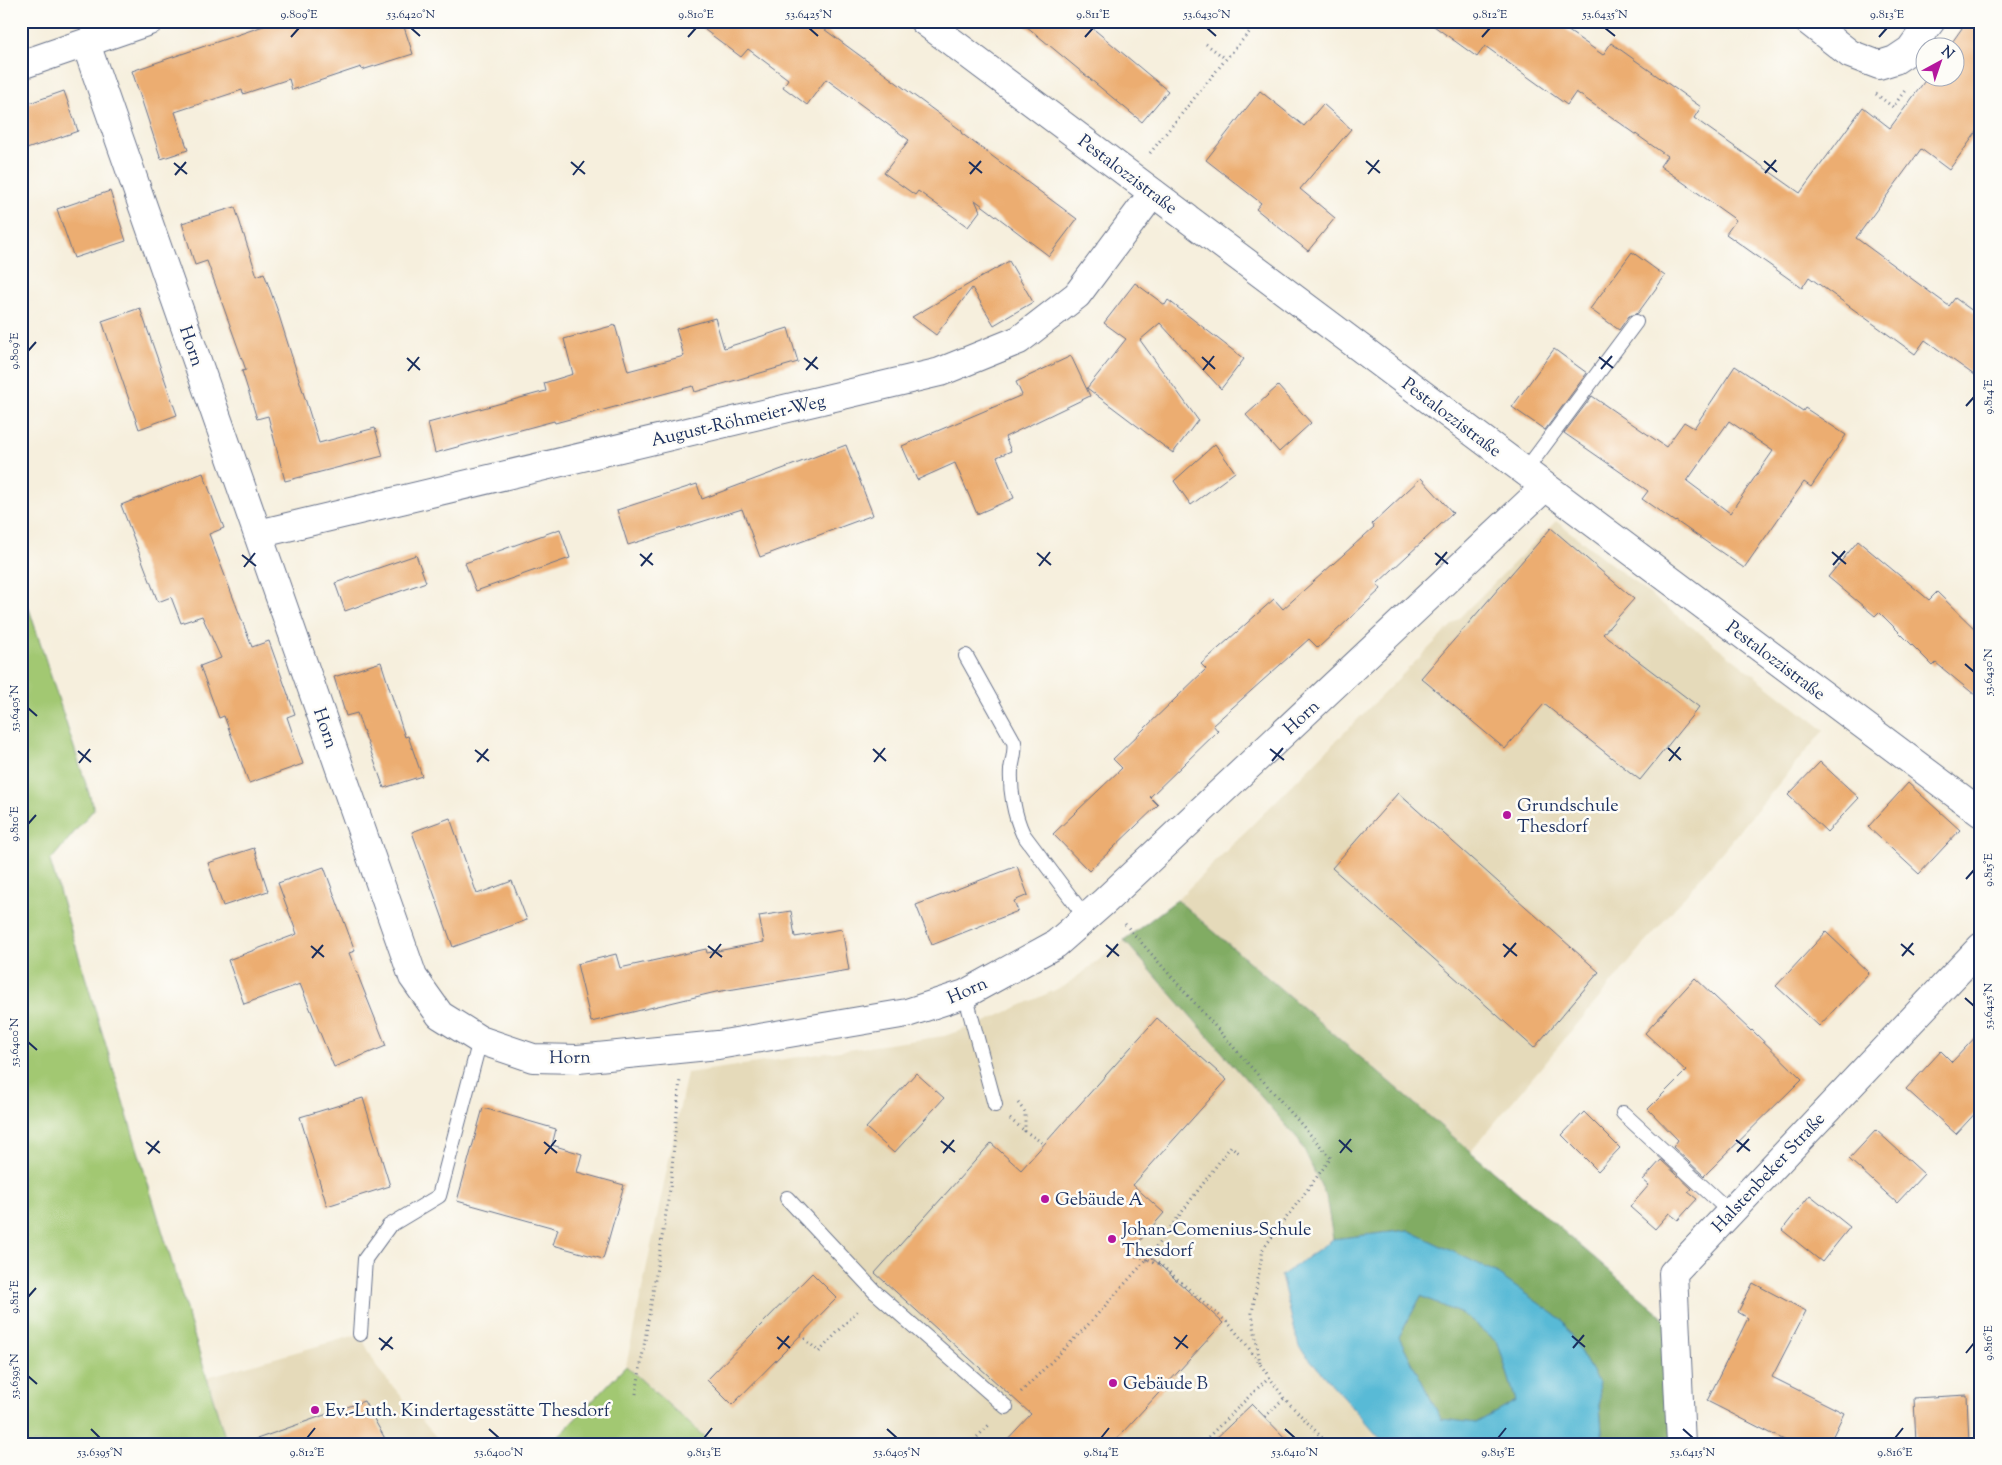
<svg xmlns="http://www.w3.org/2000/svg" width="2002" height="1465" viewBox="0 0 2002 1465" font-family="'Sorts Mill Goudy',serif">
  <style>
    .built { fill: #e5daba }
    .green { fill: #a2c872; stroke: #5e7c68 }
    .forest { fill: #81ac64; stroke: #4e6e61 }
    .water { fill: #58bad6; stroke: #3a749a; fill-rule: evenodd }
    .building { fill: #ecad71; fill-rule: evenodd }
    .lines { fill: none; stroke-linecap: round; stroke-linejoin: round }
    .service-casing { stroke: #68728a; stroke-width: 16 }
    .minor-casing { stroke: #68728a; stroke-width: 30 }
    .path { stroke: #68728a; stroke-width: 3; stroke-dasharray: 1 4; stroke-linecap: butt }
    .service { stroke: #fff; stroke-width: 14 }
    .minor { stroke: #fff; stroke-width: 28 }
    .ticks { fill: none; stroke: #1b2f5e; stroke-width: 2 }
    .poi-dot { fill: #b5179e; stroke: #fdfcf7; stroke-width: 2 }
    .labels { text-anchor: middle; stroke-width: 5; stroke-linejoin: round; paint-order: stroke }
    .street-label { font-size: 18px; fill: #1b2f5e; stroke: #fdfcf7 }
    .poi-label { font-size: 18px; fill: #1b2f5e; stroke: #fdfcf7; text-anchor: start }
    .neatline { fill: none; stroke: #1b2f5e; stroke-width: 2 }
    .ticks-label { font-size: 12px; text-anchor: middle; fill: #1b2f5e }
  </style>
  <rect width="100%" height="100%" fill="#fdfcf7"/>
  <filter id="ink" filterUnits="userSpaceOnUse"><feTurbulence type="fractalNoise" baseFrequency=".02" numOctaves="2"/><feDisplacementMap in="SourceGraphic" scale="10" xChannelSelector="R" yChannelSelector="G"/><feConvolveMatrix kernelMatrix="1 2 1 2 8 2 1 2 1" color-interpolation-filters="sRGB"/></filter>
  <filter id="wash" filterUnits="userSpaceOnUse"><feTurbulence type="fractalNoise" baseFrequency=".0096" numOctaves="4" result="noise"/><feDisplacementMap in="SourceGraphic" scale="20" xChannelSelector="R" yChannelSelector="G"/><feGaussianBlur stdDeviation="1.12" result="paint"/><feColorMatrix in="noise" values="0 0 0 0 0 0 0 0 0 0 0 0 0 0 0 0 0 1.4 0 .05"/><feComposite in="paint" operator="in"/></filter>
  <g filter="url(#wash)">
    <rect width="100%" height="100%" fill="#f6efdd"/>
    <g class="built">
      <polygon points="1556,521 1824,730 1470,1152 1675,1327 1676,1444 712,1444 626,1366 687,1073 944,1036 985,1022 1066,985 1177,900"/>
      <polygon points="360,1334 378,1369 442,1444 227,1444 207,1377"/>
    </g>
    <g class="green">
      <polygon points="21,584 94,809 50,861 227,1444 21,1444"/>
      <polygon points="626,1366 712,1444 551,1444"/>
    </g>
    <g class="forest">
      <polygon points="1177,900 1675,1327 1681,1444 1603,1444 1598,1382 1561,1319 1493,1271 1408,1230 1333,1239 1326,1196 1299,1140 1124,940"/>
      <polygon points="1421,1296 1464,1315 1498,1343 1516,1401 1476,1423 1441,1419 1399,1337"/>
    </g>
    <path class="water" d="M1408,1230l85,41 68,48 37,63 5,62h-218l-86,-97 -18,-71 52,-37zM1421,1296l43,19 34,28 18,58 -40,22 -35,-4 -42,-82z"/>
    <g id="blocks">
      <g class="building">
        <polygon points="278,21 402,21 413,54 362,70 361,67 292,90 289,79 243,94 242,90 175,112 188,150 161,159 132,71"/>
        <polygon points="693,21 813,21 962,131 961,133 1077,219 1049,256 975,200 980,211 968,227 918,191 915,195 884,173 909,140 826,79 807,105 783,87 788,79 748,49 741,57"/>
        <polygon points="1020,21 1084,21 1168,91 1142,122"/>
        <polygon points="1427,21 1554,21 1603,55 1611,43 1701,107 1694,118 1800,193 1863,107 1890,128 1927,78 1954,78 1954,48 1948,48 1967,21 1981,21 1981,126 1949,170 1921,149 1856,238 1949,306 1955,298 1981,317 1981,380 1925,340 1915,354 1809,277 1802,288 1726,234 1736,220 1660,166 1667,156 1576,92 1567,105 1485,46 1477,57"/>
        <polygon points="64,91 78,131 21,151 21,106"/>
        <polygon points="1260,91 1304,126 1323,104 1351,129 1300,189 1335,218 1308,251 1256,209 1261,203 1206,160"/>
        <polygon points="110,191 126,241 74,258 57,209"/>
        <polygon points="235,207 257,276 264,273 277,309 319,443 375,428 383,456 285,481 268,416 257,419 242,371 246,370 207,261 195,265 182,223"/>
        <polygon points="1632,252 1665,276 1638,313 1629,316 1619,330 1590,309"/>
        <polygon points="1009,261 1033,302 994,325 972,288 936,335 912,317"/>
        <polygon points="1135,283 1165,305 1168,300 1244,359 1221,389 1160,323 1140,340 1198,420 1173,453 1087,388 1126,339 1104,323"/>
        <polygon points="140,308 177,415 139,429 102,321"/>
        <polygon points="715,318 724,348 788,328 798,362 695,392 693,386 555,423 554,421 435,453 428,423 546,391 544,383 573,374 564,339 615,325 628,371 684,356 676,329"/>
        <polygon points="1554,349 1587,373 1545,430 1512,407"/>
        <polygon points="1071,356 1090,396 1005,437 1011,451 997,457 1014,498 977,514 955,463 917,480 902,446 1022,395 1016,382"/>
        <path d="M1735,366l68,45 2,-3 41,27 -35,52 -7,-5 -60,86 -68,-47 -1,1 -33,-23 6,-8 -84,-58 28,-37 74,51 18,-25 10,6zM1729,421l44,30 -43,62 -43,-32z"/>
        <polygon points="1278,386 1311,423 1279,452 1246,415"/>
        <polygon points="1215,444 1235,472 1191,505 1174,481"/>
        <polygon points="846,445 873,515 760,557 742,509 628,545 617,510 697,484 702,499"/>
        <polygon points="203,473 224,528 209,534 252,647 269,641 295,714 287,717 303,764 249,783 224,716 219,718 200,666 221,658 202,616 181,623 171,597 158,602 121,505"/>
        <polygon points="1421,478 1453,513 1377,584 1381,589 1318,648 1309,639 1213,725 1218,731 1150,797 1158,805 1089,871 1053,834 1122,768 1113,759 1206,669 1201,664 1274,599 1283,609 1374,527 1372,524"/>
        <polygon points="1551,528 1634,599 1603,634 1699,707 1640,780 1544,704 1505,749 1421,678"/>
        <polygon points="560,529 570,558 476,591 465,563"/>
        <polygon points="1858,541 1929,600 1937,592 1981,635 1981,700 1936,663 1933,666 1879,612 1875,616 1828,577"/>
        <polygon points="416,555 426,582 345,611 335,583"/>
        <polygon points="381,662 405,737 408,736 422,776 384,788 357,713 346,716 334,677"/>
        <polygon points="1820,762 1859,798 1827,832 1788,795"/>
        <polygon points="1908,783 1960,830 1919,874 1868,827"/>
        <polygon points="1398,793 1599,972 1534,1048 1332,868"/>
        <polygon points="450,818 477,894 512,881 527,920 453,947 412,832"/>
        <polygon points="254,848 268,891 223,906 208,863"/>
        <polygon points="1017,866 1028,895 1014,901 1018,911 932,945 916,905"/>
        <polygon points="324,867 355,951 349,953 386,1046 334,1067 300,984 244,1004 228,960 297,934 278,883"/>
        <polygon points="791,911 795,937 842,929 849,970 716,992 591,1022 577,964 616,954 620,968 706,949 707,953 764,942 759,916"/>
        <polygon points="1826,932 1869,973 1819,1026 1776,986"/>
        <polygon points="1695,978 1751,1031 1752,1030 1802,1079 1704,1176 1673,1147 1678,1140 1648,1109 1686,1071 1645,1033"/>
        <polygon points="1157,1018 1227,1080 1133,1185 1164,1213 1137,1244 1223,1323 1112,1444 1003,1444 1031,1414 875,1273 991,1143 1021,1170"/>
        <polygon points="1981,1031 1981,1107 1956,1134 1906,1089 1941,1051 1952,1062"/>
        <polygon points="916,1073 944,1098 894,1153 866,1128"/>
        <polygon points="363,1098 390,1186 327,1206 300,1117"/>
        <polygon points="483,1108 556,1129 552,1145 582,1154 577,1172 624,1185 603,1259 553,1245 558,1229 457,1201"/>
        <polygon points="1584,1112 1620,1148 1598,1171 1562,1135"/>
        <polygon points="1876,1130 1924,1174 1897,1203 1849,1159"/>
        <polygon points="1661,1160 1692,1189 1688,1192 1697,1199 1678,1220 1669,1213 1655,1229 1630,1207 1649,1185 1643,1180"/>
        <polygon points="1810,1195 1850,1227 1822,1262 1782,1230"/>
        <polygon points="812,1273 837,1298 732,1405 707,1380"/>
        <polygon points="1753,1283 1806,1311 1772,1377 1844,1413 1829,1444 1792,1444 1707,1401 1748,1318 1738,1312"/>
        <polygon points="1967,1395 1969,1444 1916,1444 1914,1398"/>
        <polygon points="364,1401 388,1444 254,1444 254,1440"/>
        <polygon points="1252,1404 1291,1444 1210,1444"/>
      </g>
    </g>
  </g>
  <g filter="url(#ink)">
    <use href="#blocks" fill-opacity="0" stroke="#68728a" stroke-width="1"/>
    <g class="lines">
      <defs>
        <g id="service">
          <polyline points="1525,471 1636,322"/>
          <path d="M966,656l48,86c2,9 -2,19 -3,28 -1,20 3,45 12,64l63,84"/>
          <polyline points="965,994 995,1105"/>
          <polyline points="1623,1113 1730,1212"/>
          <polyline points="787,1198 875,1292 1006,1407"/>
          <polyline points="360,1334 365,1259 389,1226 439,1196 480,1040"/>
        </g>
        <g id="minor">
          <polyline points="924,21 1981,813"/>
          <polyline points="1808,21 1850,54 1879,65 1895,60 1910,50 1931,21"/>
          <polyline points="86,44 413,977 440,1015 480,1040 533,1058 578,1059 718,1045 907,1013 965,994 1056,944 1105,901 1545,487"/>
          <polyline points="21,65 149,21"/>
          <polyline points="258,534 940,372 1019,340 1077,295 1153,193"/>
          <polyline points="1681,1444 1673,1273 1981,947"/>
        </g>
      </defs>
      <use href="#service" class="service-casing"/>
      <use href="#minor" class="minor-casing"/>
      <g class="path">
        <polyline points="1765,21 1781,32"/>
        <polyline points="1206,44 1226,59"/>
        <polyline points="1876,94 1893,107 1906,89"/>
        <polyline points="1150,153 1226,59 1259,21"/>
        <polyline points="1125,924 1331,1158 1263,1249 1252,1313 1260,1364"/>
        <polyline points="1018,1103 1025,1112 1025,1131 1044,1144"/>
        <polyline points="1010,1119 1025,1131"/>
        <polyline points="1127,1254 1147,1259 1231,1146 1240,1154"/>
        <polyline points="801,1335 819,1352 860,1308"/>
        <polyline points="1021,1392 1087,1326 1147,1259 1160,1264 1229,1324 1246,1344 1284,1398 1328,1444"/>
        <polyline points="636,1394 670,1189 680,1079"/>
        <polyline points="1265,1417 1284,1398"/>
        <polyline points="970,1444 990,1424"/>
        <polyline points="1201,1444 1269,1377"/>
      </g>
      <use href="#service" class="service"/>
      <use href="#minor" class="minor"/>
    </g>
  </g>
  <path class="ticks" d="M411,28l9,8M809,28l9,8M1207,28l9,8M1605,28l10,8M291,37l8,-9M688,37l8,-9M1085,37l8,-9M1482,37l8,-9M1879,37l8,-9M1366,161l14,12M1764,161l13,11M571,162l14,12M969,162l13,11M174,163l13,11M1765,173l11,-13M970,174l11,-13M1368,174l11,-14M175,175l11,-13M573,175l11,-14M28,351l8,-9M1202,357l13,12M1599,357l14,11M407,358l13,12M804,358l14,11M1601,369l11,-13M806,370l11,-13M1203,370l11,-14M408,371l11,-14M1966,406l8,-9M1832,552l14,12M1037,553l14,12M1435,553l13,11M640,554l13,11M242,555l14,11M1436,565l11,-13M1833,565l12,-14M641,566l11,-13M1039,566l11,-14M244,567l11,-14M1965,664l9,8M28,708l9,8M1668,748l13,12M873,749l13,12M1270,749l14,11M475,750l14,11M78,751l13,11M1272,761l11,-13M1669,761l11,-14M477,762l11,-13M874,762l11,-14M79,763l11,-14M28,824l8,-9M1966,879l8,-9M1503,944l14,12M1901,944l13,11M1106,945l13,11M311,946l13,11M708,946l14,11M1902,956l11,-13M1107,957l11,-13M1504,957l12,-14M312,958l11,-13M710,958l11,-14M1965,998l9,8M28,1042l9,8M1339,1140l13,12M1736,1140l14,11M941,1141l14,11M146,1142l14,11M544,1142l13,11M1737,1152l12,-13M943,1153l11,-13M1340,1153l11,-14M148,1154l11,-13M545,1154l11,-14M28,1297l8,-9M1572,1336l13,11M777,1337l13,11M1174,1337l14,11M379,1338l14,11M1573,1348l11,-13M778,1349l11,-13M1176,1349l11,-14M381,1350l11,-13M1966,1353l8,-10M28,1376l9,8M91,1429l9,9M489,1429l10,9M887,1429l10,9M1285,1429l10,9M1683,1429l10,9M307,1438l8,-10M704,1438l8,-10M1101,1438l8,-10M1498,1438l8,-10M1895,1438l8,-10"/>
  <g class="poi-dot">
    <circle cx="1507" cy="815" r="5"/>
    <circle cx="1045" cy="1199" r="5"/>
    <circle cx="1112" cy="1239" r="5"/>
    <circle cx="1113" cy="1383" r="5"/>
    <circle cx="315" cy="1410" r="5"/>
  </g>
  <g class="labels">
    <g class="street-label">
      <text transform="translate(1128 174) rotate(37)" y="6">Pestalozzistraße</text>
      <text transform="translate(192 346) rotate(71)" y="6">Horn</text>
      <text transform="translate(1452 417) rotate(37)" y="6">Pestalozzistraße</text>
      <text transform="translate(738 420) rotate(-13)" y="6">August-Röhmeier-Weg</text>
      <text transform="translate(1776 660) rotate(37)" y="6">Pestalozzistraße</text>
      <text transform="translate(1301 717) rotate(-43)" y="6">Horn</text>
      <text transform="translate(326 728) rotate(71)" y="6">Horn</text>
      <text transform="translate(967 990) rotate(-24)" y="6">Horn</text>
      <text transform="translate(570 1057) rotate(-1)" y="6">Horn</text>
      <text transform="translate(1768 1172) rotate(-47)" y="6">Halstenbeker Straße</text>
    </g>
    <g class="poi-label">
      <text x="1517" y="811">Grundschule<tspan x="1517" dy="21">Thesdorf</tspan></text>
      <text x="1055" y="1205">Gebäude A</text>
      <text x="1122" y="1235">Johan-Comenius-Schule<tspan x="1122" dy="21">Thesdorf</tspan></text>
      <text x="1123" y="1389">Gebäude B</text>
      <text x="325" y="1416">Ev.-Luth. Kindertagesstätte Thesdorf</text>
    </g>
  </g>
  <rect width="2002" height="1465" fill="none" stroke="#fdfcf7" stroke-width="55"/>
  <g transform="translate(1940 62) rotate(40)"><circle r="24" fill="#fdfcf7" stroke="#a3aaba"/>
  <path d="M0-4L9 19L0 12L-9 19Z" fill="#b5179e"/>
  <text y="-8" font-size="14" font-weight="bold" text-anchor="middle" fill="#1b2f5e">N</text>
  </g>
  <rect x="28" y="28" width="1946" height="1410" class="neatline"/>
  <g class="ticks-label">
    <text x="299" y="18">9.809°E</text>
    <text x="411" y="18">53.6420°N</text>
    <text x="696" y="18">9.810°E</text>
    <text x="809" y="18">53.6425°N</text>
    <text x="1093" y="18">9.811°E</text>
    <text x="1207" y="18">53.6430°N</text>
    <text x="1490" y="18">9.812°E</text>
    <text x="1605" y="18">53.6435°N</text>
    <text x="1887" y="18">9.813°E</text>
    <text transform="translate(14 351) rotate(-90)" y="4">9.809°E</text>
    <text transform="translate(1988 397) rotate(-90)" y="4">9.814°E</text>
    <text transform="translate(1988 672) rotate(-90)" y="4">53.6430°N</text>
    <text transform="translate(14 708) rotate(-90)" y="4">53.6405°N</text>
    <text transform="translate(14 824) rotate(-90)" y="4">9.810°E</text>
    <text transform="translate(1988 870) rotate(-90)" y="4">9.815°E</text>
    <text transform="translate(1988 1006) rotate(-90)" y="4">53.6425°N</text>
    <text transform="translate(14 1042) rotate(-90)" y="4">53.6400°N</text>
    <text transform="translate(14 1297) rotate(-90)" y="4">9.811°E</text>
    <text transform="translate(1988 1343) rotate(-90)" y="4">9.816°E</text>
    <text transform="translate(14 1376) rotate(-90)" y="4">53.6395°N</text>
    <text x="100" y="1456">53.6395°N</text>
    <text x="307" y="1456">9.812°E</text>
    <text x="499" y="1456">53.6400°N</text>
    <text x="704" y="1456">9.813°E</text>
    <text x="897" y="1456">53.6405°N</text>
    <text x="1101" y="1456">9.814°E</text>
    <text x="1295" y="1456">53.6410°N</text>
    <text x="1498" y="1456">9.815°E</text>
    <text x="1693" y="1456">53.6415°N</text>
    <text x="1895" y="1456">9.816°E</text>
  </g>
</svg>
